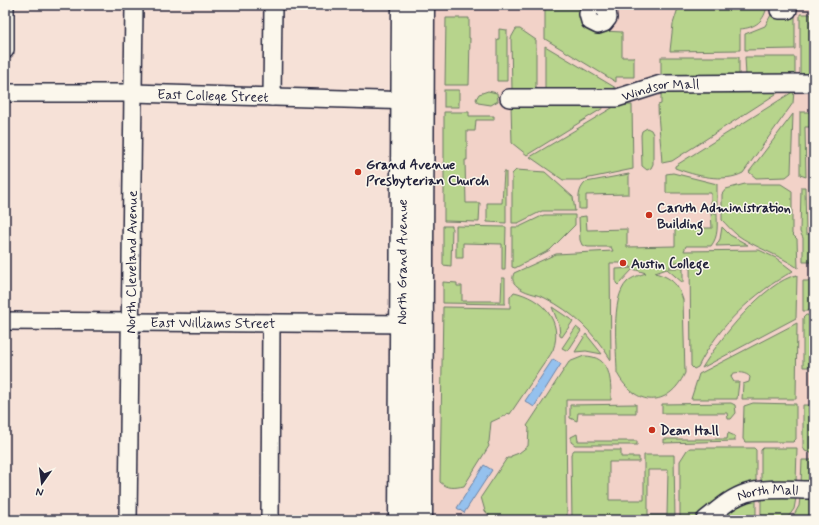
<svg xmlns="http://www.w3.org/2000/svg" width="819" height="525" viewBox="0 0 819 525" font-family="Mynerve,sans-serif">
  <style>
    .built { fill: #f2d2c8 }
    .green { fill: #b7d48c; stroke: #6c7b64; fill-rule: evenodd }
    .water { fill: #95c1ee; stroke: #6781a6 }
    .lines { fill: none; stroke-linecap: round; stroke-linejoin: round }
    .minor-casing { stroke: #22223b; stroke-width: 20 }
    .major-casing { stroke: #22223b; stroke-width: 25 }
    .minor { stroke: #fbf7ec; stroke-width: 17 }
    .major { stroke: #fbf7ec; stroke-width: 22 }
    .poi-dot { fill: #c8321e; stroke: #fbf7ec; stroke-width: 1.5 }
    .labels { text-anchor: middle; stroke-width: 3; stroke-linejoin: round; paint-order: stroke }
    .street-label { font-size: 14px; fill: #22223b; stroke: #fbf7ec }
    .poi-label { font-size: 14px; font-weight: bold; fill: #22223b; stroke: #fbf7ec; text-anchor: start }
  </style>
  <rect width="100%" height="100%" fill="#f6e1d7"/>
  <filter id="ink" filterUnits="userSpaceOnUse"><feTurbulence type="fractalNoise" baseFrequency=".025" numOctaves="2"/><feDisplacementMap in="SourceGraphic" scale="8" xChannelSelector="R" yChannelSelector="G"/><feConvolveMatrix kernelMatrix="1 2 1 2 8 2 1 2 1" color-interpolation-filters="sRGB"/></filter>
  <g filter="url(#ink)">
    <polygon class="built" points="434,5 814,5 814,520 430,520"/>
    <g class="green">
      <polygon points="545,5 596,5 593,6 604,31 622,32 622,57 634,57 634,77 616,77 616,82 545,39"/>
      <path d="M679,5h88c-2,16 -12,23 -27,24v21l-70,1 3,-27z"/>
      <polygon points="795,7 795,49 745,50 745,34 765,26 772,13"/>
      <polygon points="800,14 811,14 811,31 814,31 814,75 800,75"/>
      <polygon points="446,18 469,18 469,38 470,38 469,85 445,85"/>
      <polygon points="499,29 507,30 507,81 497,81 497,39 499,39"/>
      <polygon points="516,29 520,29 536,40 536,90 512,90 511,38"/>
      <polygon points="545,46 616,88 616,89 545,90"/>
      <rect x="661" y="57" width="78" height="19"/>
      <polygon points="745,57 795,57 795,75 746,76"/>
      <rect x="444" y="90" width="15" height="17"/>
      <polygon points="488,91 497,93 498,101 491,105 478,103 476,99 479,94"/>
      <path d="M794,91l-1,12 -50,70c-19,10 -48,3 -68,-5v-2z"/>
      <path d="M779,92l-107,69 -10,2c-1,-20 -4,-39 -4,-58l3,-1v-11z"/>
      <polygon points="608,105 527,155 512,143 511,106"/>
      <polygon points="617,105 632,105 633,169 580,180 563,180 530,157"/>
      <polygon points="444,112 469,112 469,116 494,116 494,120 476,120 475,131 467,131 467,160 465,160 466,203 480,203 479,222 444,221"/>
      <polygon points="800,112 814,112 814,127 805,127 806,177 800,175"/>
      <polygon points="793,114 791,173 786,177 756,178 749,172"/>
      <polygon points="647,128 651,130 653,134 653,164 651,168 647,170 642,166 641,135 642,131"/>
      <polygon points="516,170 545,172 573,197 575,211 542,211 518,223 512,223 512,174"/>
      <polygon points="504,172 506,172 506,223 487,222 487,203 502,203"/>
      <polygon points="673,173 717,184 717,207 711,207 711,193 666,193 666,174"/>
      <path d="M629,174v20l-43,1v14h-7c0,-10 -2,-19 7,-27z"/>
      <path d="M745,184h36l11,7v43l5,5 1,29c-20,-14 -43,-20 -62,-34 -5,-4 -9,-9 -14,-14v-26l4,-5z"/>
      <polygon points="801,187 805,187 806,234 811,234 812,262 803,262 803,238 800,232"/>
      <path d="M711,213h6c0,12 2,23 -6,33h-25l-2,5 75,-1 17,8 17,13c-39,22 -75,55 -95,96l-4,2 -3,-3 -1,-104h-14l-8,6h15v15l-16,-14 -12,4c15,4 23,10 28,27l2,73c-17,36 -50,34 -68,0 0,-23 -7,-74 10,-91 5,-5 13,-7 19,-9l-13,-4 -15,16 -2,-2v-14l16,-1 -8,-5h-14l1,97c-17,-27 -38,-48 -66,-62 -8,-4 -21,-5 -28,-12 -5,-4 -5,-8 -3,-13l42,-19 57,-3 -2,-4h-23l-6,-2 -2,-5 -1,-23 7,-1 1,14 40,-1v18l48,-1v-18h37z"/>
      <polygon points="544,215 575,215 575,225 550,250 515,268 512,267 512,227 519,227"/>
      <polygon points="443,226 452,226 451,266 443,265"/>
      <polygon points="456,226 506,227 505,270 502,270 502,244 463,243 463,258 456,258"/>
      <polygon points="722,227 730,235 748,245 716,246 720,239"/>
      <path d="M797,275l-1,43 -94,50c16,-27 63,-87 95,-93z"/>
      <polygon points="502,278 505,278 505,304 443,303 443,282 457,283 457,286 462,286 462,301 501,301"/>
      <polygon points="803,281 812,281 814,311 803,311"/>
      <path d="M514,292c27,6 50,28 39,58 -3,6 -8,12 -12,18 -10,15 -21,31 -31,46l-3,-1 -1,2 -15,7 -2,20 -1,1 1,3 -25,40c-10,2 -16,3 -24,-4l3,-175 67,1v-11z"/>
      <polygon points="552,307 573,321 562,337 560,336 559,325"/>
      <polygon points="806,315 814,316 814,322 812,322 812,358 809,358 809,367 803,367 803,318"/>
      <path d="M797,323l-1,76h-54l1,-15 6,-2 1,-5c-3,-4 -13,-6 -18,-3l-1,3 3,5h5l-2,17h-46l8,-25z"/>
      <polygon points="576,327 581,331 568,351 562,348"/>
      <polygon points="586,334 602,354 586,351 575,352"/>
      <path d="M584,356c27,0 27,23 27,44h-45l1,120h-74l-8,-9 -4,-14 26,-39h4v-2l8,-3 9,-7 1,-18 -2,-2 42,-64z"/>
      <polygon points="731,403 735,405 736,413 731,419 728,419 727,413 662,413 662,404"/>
      <polygon points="753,403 796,404 796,439 793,442 745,442 743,439 744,406"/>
      <polygon points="636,404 636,413 578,413 577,421 570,418 570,405"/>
      <polygon points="803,405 809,405 809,413 812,413 812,447 814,448 814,454 805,451 803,447"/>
      <polygon points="728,433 735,436 735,441 664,443 664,439 727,439"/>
      <polygon points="577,434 578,441 637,441 637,445 575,445 571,442 571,437"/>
      <polygon points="690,448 754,448 756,450 756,483 743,485 734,489 693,520 680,520 680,461 687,450"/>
      <polygon points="763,448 797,448 796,483 761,483 761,450"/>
      <path d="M574,450h47v7h18v5h-30v38h35v-45h30l1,65h-103l-1,-66zM648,470h20l-1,45h-19z"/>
      <polygon points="802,460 814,460 814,483 801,483"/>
      <polygon points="756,498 756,520 717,520 736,505"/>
      <polygon points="761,498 796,498 794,509 786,520 763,520 761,514"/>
      <polygon points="800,498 814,498 814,520 791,520 799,506"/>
    </g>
    <g class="water">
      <polygon points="553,359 561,364 534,407 525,401"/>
      <polygon points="484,465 492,470 464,513 457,508"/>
    </g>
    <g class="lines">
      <defs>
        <g id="minor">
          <polyline points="596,5 590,8 588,14 590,21 598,25 604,23 608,18 607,11 600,5"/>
          <polyline points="779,5 779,10 788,10 788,5"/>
          <polyline points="5,50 5,5"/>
          <path id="s1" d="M5,93h128l281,8"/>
          <polyline points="272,97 273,5"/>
          <path id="s2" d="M509,98h108l44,-14 153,-1"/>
          <path id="s3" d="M5,321l408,3"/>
          <path id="s4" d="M128,520l6,-515"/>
          <polyline points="270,520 271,323"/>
          <path id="s5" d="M705,520c13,-10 25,-22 41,-27 18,-6 48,-3 68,-3"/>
        </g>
        <g id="major">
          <path id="s6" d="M400,520l3,-515"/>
          <polyline points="421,520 423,5"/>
        </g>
      </defs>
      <use href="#minor" class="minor-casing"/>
      <use href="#major" class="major-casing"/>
      <use href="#minor" class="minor"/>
      <use href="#major" class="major"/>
    </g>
  </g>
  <g class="poi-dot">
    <circle cx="358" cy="172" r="4"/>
    <circle cx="649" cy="215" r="4"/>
    <circle cx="623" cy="263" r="4"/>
    <circle cx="652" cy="430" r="4"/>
  </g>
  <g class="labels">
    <g class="street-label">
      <text dy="5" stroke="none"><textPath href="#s2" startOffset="153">Windsor Mall</textPath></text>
      <text dy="5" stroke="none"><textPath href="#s1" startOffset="208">East College Street</textPath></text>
      <text dy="5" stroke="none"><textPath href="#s6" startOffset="258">North Grand Avenue</textPath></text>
      <text dy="5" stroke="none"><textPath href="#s4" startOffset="258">North Cleveland Avenue</textPath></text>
      <text dy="5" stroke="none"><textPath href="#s3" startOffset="208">East Williams Street</textPath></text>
      <text dy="5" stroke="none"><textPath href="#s5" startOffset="71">North Mall</textPath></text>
    </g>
    <g class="poi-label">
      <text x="366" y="169">Grand Avenue<tspan x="366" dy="16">Presbyterian Church</tspan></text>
      <text x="657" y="212">Caruth Administration<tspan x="657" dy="16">Building</tspan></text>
      <text x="631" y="268">Austin College</text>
      <text x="660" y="435">Dean Hall</text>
    </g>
  </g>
  <rect width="819" height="525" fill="none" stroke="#fbf7ec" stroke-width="20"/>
  <rect x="10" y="10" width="799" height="505" fill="none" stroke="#22223b" stroke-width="1.5" filter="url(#ink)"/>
  <g transform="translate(42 483) rotate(194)" stroke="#fbf7ec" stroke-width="3" paint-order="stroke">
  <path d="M0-3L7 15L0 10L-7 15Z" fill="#22223b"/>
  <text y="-6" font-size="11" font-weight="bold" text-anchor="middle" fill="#22223b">N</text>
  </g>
</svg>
